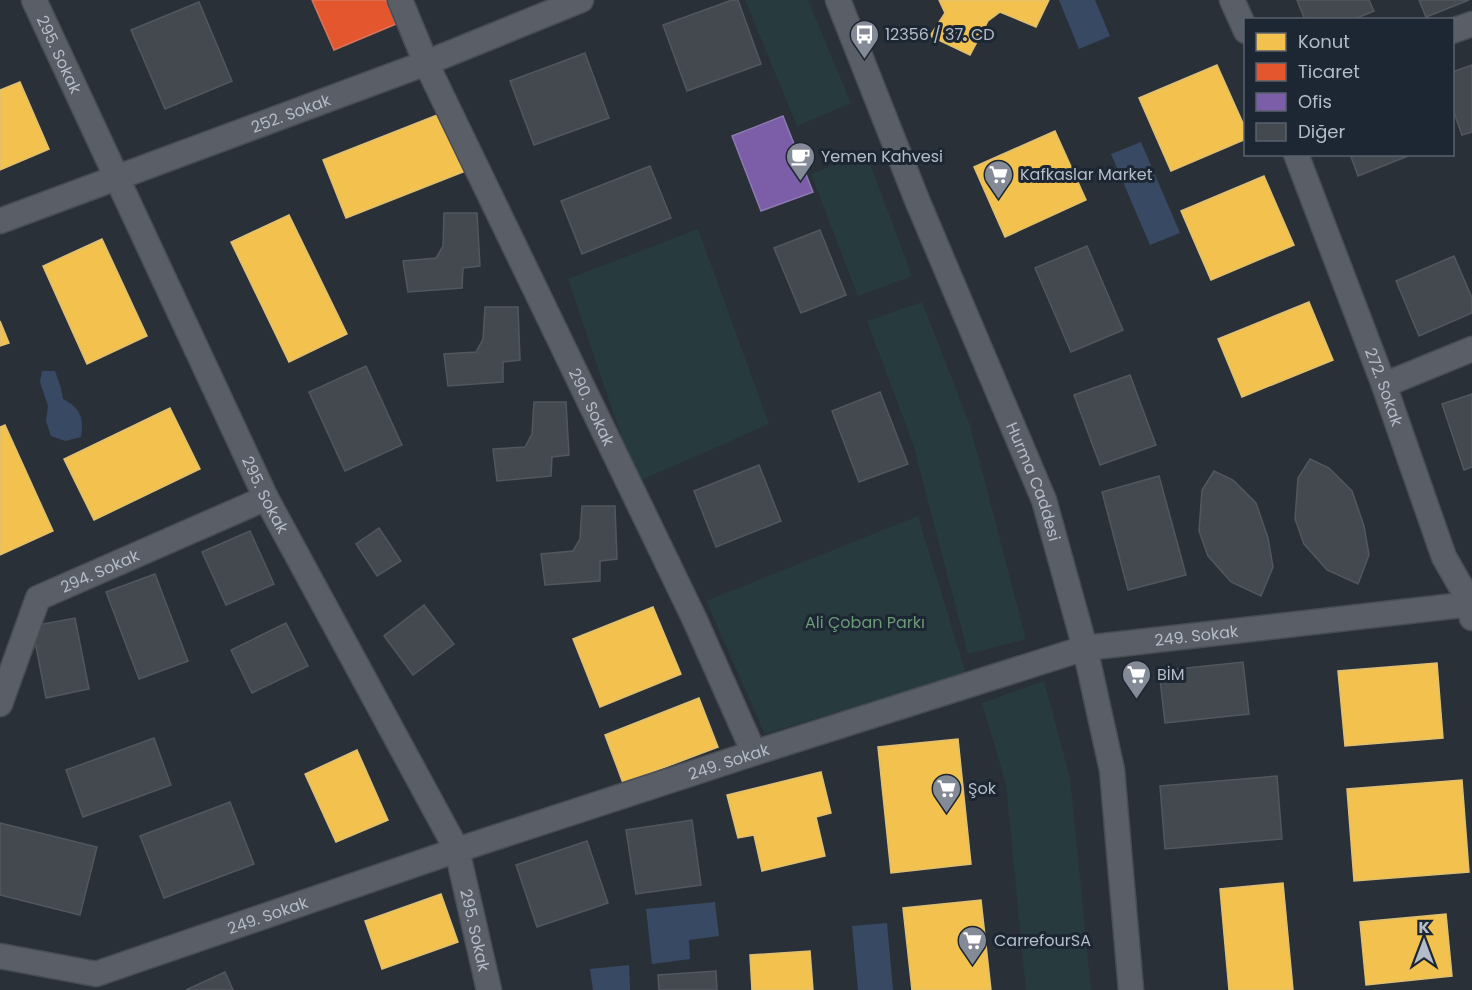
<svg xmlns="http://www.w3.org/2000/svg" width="1472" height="990" viewBox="0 0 1472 990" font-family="Poppins,sans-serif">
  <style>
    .green { fill: #273a3e }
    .water { fill: #384963 }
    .homes { fill: #f2c14e; stroke: #dfc073; stroke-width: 1.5 }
    .shops { fill: #e4572e; stroke: #d6755c; stroke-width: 1.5 }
    .offices { fill: #7b5ea7; stroke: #8c7ab1; stroke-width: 1.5 }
    .building { fill: #444950; stroke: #52575f; stroke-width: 1.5 }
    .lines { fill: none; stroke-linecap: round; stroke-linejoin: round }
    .street-casing { stroke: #484c53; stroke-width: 27 }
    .street { stroke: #5a5e66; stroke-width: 24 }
    .labels { text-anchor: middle; stroke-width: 6; stroke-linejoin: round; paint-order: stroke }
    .poi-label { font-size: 16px; fill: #b4bcc9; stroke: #1d2633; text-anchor: start }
    .street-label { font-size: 16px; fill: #b4bcc9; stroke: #1d2633 }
    .park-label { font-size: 16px; fill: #6b9a76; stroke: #1d2633 }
  </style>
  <rect width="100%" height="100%" fill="#2a3038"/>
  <g class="green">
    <polygon points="745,0 808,0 851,103 797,126"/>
    <polygon points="866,153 912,276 858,296 811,174"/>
    <polygon points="698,229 769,424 637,482 568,279"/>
    <polygon points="922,302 970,425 1026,639 968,654 913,444 867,321"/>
    <polygon points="918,516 966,674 765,734 706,601"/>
    <polygon points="1044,681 1070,778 1091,990 1026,990 1006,784 982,703"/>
  </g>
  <g class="water">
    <polygon points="1059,0 1095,0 1110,36 1079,49"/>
    <polygon points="1141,142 1180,233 1150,245 1111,154"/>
    <path d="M42,371h13l6,17 2,11c18,9 21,20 18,38l-16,4 -14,-5 -5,-15 2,-15 -8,-24z"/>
    <polygon points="715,902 719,936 689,940 690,959 652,964 646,909"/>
    <polygon points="887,923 893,990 858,990 852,926"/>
    <polygon points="629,965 630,990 593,990 590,969"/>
  </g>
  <g class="homes">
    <polygon points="939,0 1049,0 1036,27 1000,12 988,21 970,55 930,36 945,13"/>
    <polygon points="1217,65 1246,130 1246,139 1171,171 1139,98"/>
    <polygon points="20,82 49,149 0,170 0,90"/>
    <polygon points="450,110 473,168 346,218 323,160"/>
    <polygon points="1055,131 1086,200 1005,237 974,167"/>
    <polygon points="1264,176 1294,245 1211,280 1181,211"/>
    <polygon points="289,215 347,334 289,362 231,242"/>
    <polygon points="102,239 147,336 87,364 43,266"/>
    <polygon points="1309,302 1333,360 1242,397 1218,339"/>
    <polygon points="0,321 9,343 0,346"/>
    <polygon points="170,408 200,469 94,520 64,459"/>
    <polygon points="5,425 53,531 0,555 0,427"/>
    <polygon points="653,607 681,674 600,707 573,639"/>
    <polygon points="1437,663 1443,738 1345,746 1338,671"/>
    <polygon points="699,698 718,747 623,783 605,735"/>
    <polygon points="958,739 971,864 891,873 878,747"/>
    <polygon points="357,750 388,820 336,842 305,774"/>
    <polygon points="821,772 831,813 816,817 825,856 762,871 754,835 738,838 727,795"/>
    <polygon points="1462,780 1469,872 1354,881 1347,789"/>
    <polygon points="1283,883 1293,990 1229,990 1220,889"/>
    <polygon points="441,894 458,942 382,969 365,921"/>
    <polygon points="981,900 991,990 912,990 903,908"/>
    <polygon points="1446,914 1452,976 1366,985 1360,922"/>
    <polygon points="810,951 813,990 752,990 750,955"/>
  </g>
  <polygon class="shops" points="312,0 386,0 396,24 334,50"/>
  <polygon class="offices" points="783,116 813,192 761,211 732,136"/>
  <g class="building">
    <polygon points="732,0 738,0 761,64 687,91 663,25"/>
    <polygon points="1297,0 1369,0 1374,11 1352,20 1305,20"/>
    <polygon points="1419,0 1469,0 1426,17"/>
    <polygon points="199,2 232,81 165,109 131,30"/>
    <polygon points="585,53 609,118 534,145 510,81"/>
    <polygon points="1472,65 1472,132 1462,135 1452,107 1452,72"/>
    <polygon points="1350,154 1413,154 1358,176"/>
    <polygon points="650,166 671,218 582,254 561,201"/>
    <polygon points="444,213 477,213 480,266 463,268 462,288 408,292 403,261 436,258 443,246"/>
    <polygon points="820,230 846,295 801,313 774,248"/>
    <polygon points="1087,246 1123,330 1071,352 1035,268"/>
    <polygon points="1454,256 1472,298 1472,313 1419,336 1396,281"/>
    <polygon points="485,307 518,307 520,360 503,362 503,382 448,386 444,354 476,352 483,339"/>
    <polygon points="366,366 402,445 345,471 309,392"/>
    <polygon points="1130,375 1156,445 1100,465 1074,395"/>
    <polygon points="880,392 908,464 859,482 832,411"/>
    <polygon points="1472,394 1472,467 1464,470 1442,404"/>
    <polygon points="534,402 566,402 569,455 552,457 551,476 497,481 493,449 525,447 532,434"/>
    <polygon points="1310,459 1329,468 1352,491 1364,526 1369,555 1358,584 1327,570 1304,544 1295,519 1298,478"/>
    <polygon points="759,465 781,521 716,547 694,491"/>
    <polygon points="1214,471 1233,480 1256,503 1268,538 1273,567 1261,596 1231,582 1208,556 1199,531 1202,490"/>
    <polygon points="1159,476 1186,575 1128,590 1102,492"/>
    <polygon points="582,506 615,506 617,559 600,561 600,581 545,585 541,554 573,551 580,539"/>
    <polygon points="379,528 401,561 377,576 356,544"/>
    <polygon points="250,531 274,584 226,605 202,552"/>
    <polygon points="155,574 188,661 139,679 106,592"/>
    <polygon points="424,605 454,644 413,675 384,636"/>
    <polygon points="75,618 89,689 46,698 32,626"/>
    <polygon points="286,623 308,666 252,693 231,650"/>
    <polygon points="1243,662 1249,714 1165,723 1159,671"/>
    <polygon points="154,738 171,785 83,817 66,770"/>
    <polygon points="1277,776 1282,839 1165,849 1160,786"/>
    <polygon points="230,802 254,864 164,898 140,836"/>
    <polygon points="692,820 701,885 636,894 626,830"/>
    <polygon points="0,823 97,847 80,915 0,895"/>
    <polygon points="587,841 608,903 537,927 516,865"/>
    <polygon points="716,971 717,990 659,990 658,975"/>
    <polygon points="225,972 233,990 186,990"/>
  </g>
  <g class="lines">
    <defs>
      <g id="street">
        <path id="s1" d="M34,0l232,498 191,352 32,140"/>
        <path id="s2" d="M400,0l26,63 268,555 60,135"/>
        <path id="s3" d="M838,0l79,200 127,300 41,148 27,122 19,220"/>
        <polyline points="1232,0 1246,31"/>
        <polyline points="1452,31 1472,24"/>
        <path id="s4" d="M1296,154l88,231 60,172 27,47 1,14"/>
        <path id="s5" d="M0,221l426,-158 155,-63"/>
        <polyline points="1384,385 1472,349"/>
        <path id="s6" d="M0,704l38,-106 228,-100"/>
        <path id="s7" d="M0,956l96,18 361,-124 297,-97 331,-105 387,-44"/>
      </g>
    </defs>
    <use href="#street" class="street-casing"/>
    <use href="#street" class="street"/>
  </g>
  <defs>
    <symbol id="bus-pin" viewBox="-11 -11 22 30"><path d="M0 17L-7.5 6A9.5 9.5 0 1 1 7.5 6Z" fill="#848b96" stroke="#1d2633"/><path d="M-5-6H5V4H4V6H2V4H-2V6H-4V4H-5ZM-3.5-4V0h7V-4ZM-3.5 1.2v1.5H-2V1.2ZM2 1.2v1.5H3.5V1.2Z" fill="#fff"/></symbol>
    <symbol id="cafe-pin" viewBox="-11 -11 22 30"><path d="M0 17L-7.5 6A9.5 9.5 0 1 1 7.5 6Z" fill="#848b96" stroke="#1d2633"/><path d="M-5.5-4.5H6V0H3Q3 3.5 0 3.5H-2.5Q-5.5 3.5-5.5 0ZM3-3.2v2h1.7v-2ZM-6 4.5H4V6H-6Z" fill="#fff"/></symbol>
    <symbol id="supermarket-pin" viewBox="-11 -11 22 30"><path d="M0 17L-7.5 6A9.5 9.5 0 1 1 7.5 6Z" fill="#848b96" stroke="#1d2633"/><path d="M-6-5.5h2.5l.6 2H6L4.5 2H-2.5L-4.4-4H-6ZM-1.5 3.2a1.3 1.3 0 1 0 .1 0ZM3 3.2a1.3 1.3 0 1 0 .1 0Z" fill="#fff"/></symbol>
  </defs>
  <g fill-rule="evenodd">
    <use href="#bus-pin" x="848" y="18" width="33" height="45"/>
    <use href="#cafe-pin" x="784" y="140" width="33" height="45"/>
    <use href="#supermarket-pin" x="982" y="158" width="33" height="45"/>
    <use href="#supermarket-pin" x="1120" y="658" width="33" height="45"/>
    <use href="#supermarket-pin" x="930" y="772" width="33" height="45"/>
    <use href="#supermarket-pin" x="956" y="924" width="33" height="45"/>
  </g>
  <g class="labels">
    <g class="poi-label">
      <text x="885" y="40">12356 / 37. CD</text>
      <text x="821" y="162">Yemen Kahvesi</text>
      <text x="1020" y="180">Kafkaslar Market</text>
      <text x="1157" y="680">BİM</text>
      <text x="968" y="794">Şok</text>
      <text x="994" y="946">CarrefourSA</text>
    </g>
    <g class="street-label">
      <text dy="6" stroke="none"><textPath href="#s1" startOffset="60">295. Sokak</textPath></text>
      <text dy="6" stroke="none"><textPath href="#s5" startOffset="310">252. Sokak</textPath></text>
      <text dy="6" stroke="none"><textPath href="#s4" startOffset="249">272. Sokak</textPath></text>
      <text dy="6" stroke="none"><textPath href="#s2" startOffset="450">290. Sokak</textPath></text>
      <text dy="6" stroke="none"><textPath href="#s3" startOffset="520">Hurma Caddesi</textPath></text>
      <text dy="6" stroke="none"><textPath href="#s1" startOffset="546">295. Sokak</textPath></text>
      <text dy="6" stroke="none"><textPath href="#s6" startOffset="180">294. Sokak</textPath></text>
      <text dy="6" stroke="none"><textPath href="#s7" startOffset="1251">249. Sokak</textPath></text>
      <text dy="6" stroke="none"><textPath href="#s7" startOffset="765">249. Sokak</textPath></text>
      <text dy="6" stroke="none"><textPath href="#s7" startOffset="279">249. Sokak</textPath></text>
      <text dy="6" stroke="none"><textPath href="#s1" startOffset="1032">295. Sokak</textPath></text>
    </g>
    <g class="park-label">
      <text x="865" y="628">Ali Çoban Parkı</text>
    </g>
  </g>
  <rect x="1244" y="18" width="210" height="138" fill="#1d2633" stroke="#59626f" stroke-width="1.5"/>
  <rect x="1256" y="33" width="30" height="18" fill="#f2c14e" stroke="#59626f" stroke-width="1.5"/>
  <text x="1298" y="48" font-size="18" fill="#b4bcc9">Konut</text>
  <rect x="1256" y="63" width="30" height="18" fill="#e4572e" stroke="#59626f" stroke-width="1.5"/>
  <text x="1298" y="78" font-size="18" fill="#b4bcc9">Ticaret</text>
  <rect x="1256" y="93" width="30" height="18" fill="#7b5ea7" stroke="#59626f" stroke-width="1.5"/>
  <text x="1298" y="108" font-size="18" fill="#b4bcc9">Ofis</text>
  <rect x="1256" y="123" width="30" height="18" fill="#444950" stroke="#59626f" stroke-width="1.5"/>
  <text x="1298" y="138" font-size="18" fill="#b4bcc9">Diğer</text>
  <g transform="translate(1424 942)" stroke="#1d2633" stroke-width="4.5" paint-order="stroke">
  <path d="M0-4.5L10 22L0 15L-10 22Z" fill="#b4bcc9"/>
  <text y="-9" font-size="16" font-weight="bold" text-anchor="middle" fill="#b4bcc9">K</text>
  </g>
</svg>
